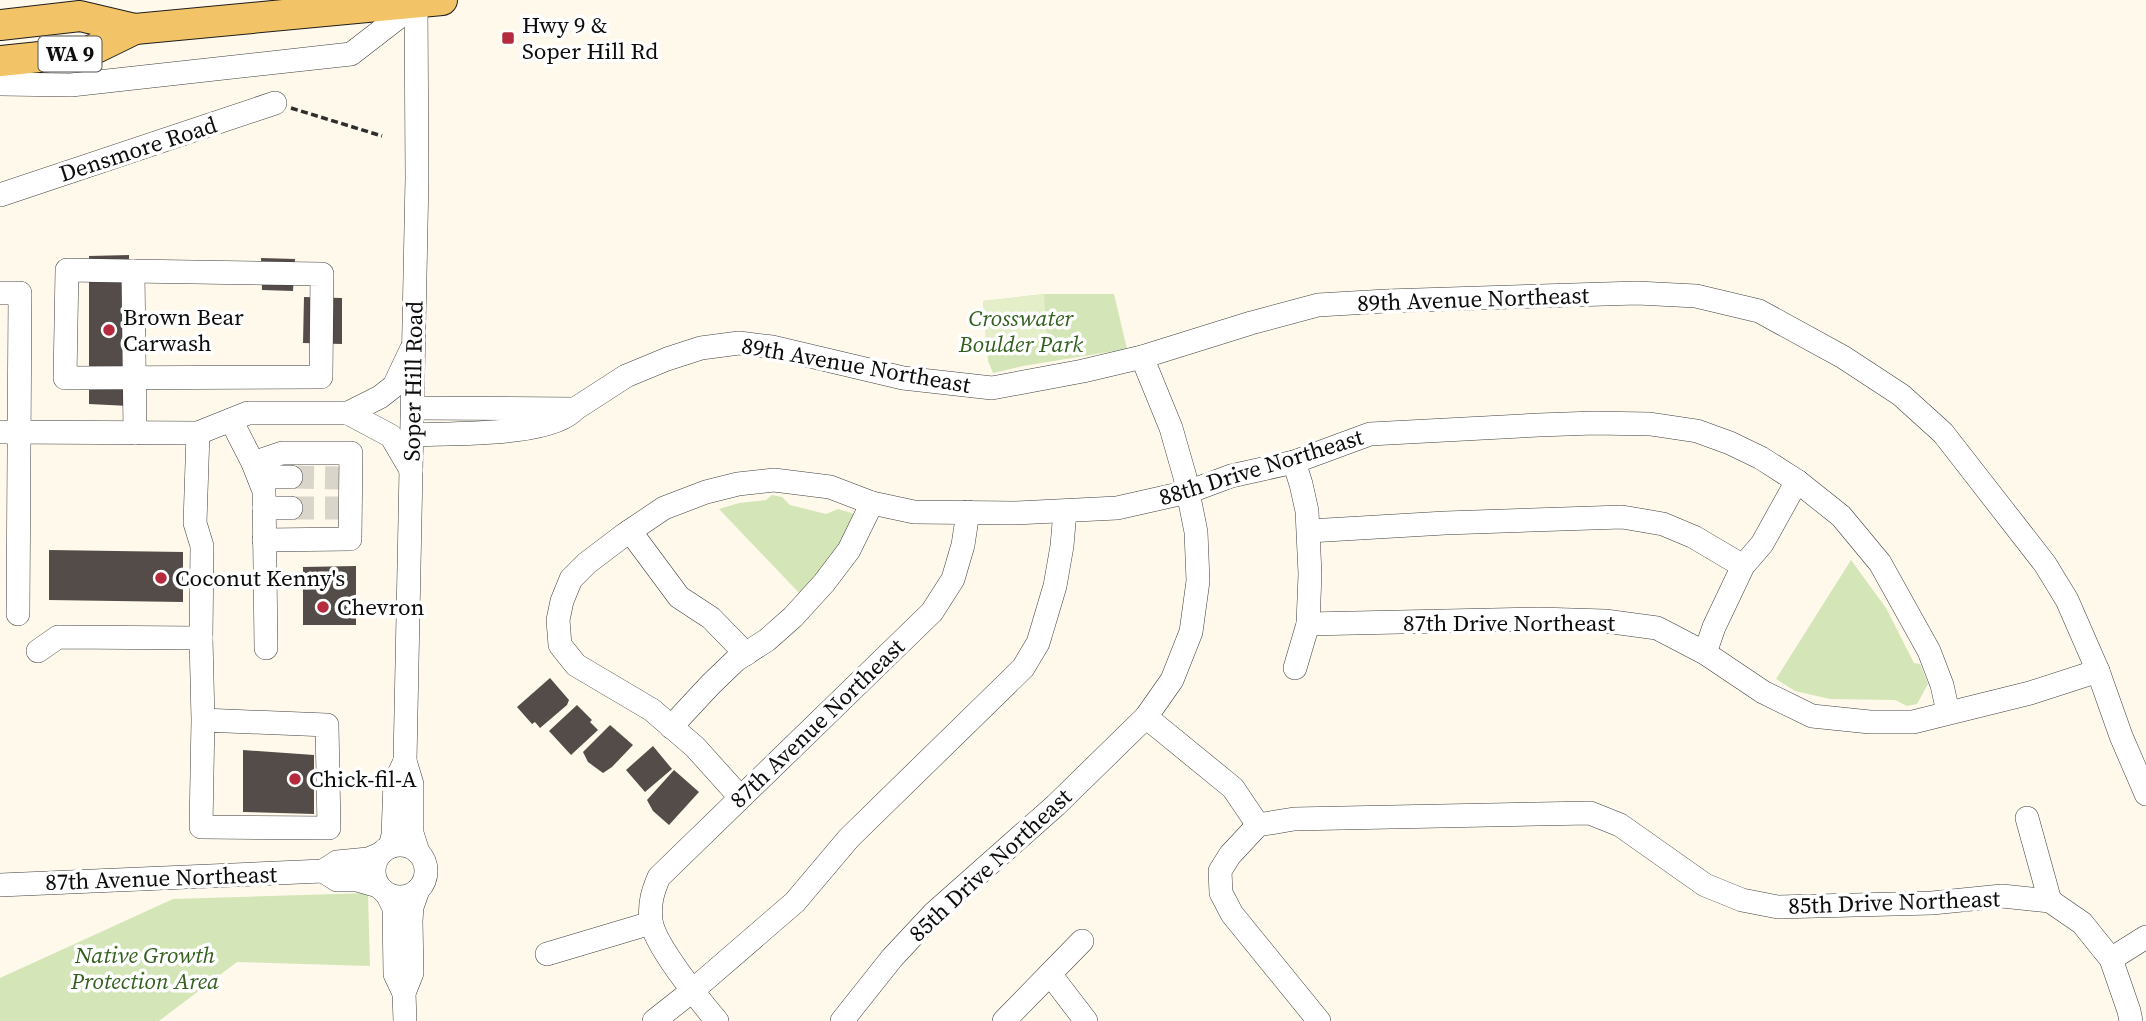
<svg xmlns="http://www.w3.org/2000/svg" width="2146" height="1021" viewBox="0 0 2146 1021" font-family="'Source Serif 4',serif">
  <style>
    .green { fill: #d4e6b7 }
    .pitch { fill: #e4eec8 }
    .building { fill: #544c48 }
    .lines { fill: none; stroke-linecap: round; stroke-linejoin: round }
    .minor-tunnel { stroke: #dad5ca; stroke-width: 23; stroke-dasharray: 23 11; stroke-linecap: butt }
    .minor-casing { stroke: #3f3f3f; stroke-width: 24 }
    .major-casing { stroke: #1d1d1d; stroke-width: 32 }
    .path { stroke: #2e2e2e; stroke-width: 3.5; stroke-dasharray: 7 3.5; stroke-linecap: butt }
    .minor { stroke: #fff; stroke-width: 23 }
    .major { stroke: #f3c467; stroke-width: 30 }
    .poi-dot { fill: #b52a3d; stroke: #fff; stroke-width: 2.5 }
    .labels { text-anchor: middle; stroke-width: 7; stroke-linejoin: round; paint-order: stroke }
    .shield { fill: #fff; stroke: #555; stroke-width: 2 }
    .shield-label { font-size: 21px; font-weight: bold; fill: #0c0c0c }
    .poi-label { font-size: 23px; fill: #0c0c0c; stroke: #fff; text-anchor: start }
    .street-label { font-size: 23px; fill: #0c0c0c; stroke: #fff }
    .park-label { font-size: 23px; font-style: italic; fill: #33601f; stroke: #fff }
  </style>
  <rect width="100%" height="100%" fill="#fef9eb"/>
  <g class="green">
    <polygon points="1044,294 1114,294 1127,349 1023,366 993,373 988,361 983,301"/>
    <polygon points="772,495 782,497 790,505 826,514 838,509 855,514 853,526 802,596 719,509 739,503 766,500"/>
    <polygon points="1851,560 1886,608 1914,663 1920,664 1928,684 1917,704 1907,706 1895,700 1830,699 1795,691 1776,679"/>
    <polygon points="368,893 370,966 237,962 159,1021 0,1021 0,978 173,899"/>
  </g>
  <polygon class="pitch" points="1044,294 1047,338 986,342 983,301"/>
  <g class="building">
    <polygon points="129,255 129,406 89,404 89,256"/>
    <polygon points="261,258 295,259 293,291 262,290"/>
    <polygon points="304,297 342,298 342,344 303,343"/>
    <polygon points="49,550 183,552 183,602 49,600"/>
    <polygon points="356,566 356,625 303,625 303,567"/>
    <polygon points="550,678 569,700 567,705 540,728 535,722 532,724 517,707"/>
    <polygon points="577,705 592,720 590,722 598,730 571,755 549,731"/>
    <polygon points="610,725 633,745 612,767 603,773 588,762 583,752"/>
    <polygon points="653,746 672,769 645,792 626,770"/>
    <polygon points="243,750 314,755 314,814 243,812"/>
    <polygon points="674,770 699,792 669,825 653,811 647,800"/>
  </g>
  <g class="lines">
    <g class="minor-tunnel">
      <polyline points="291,477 339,478"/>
      <polyline points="291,508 338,508"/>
    </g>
    <defs>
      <g id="minor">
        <polyline points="416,0 417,178 405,761 412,784 412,833 418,852"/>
        <polyline points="0,84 71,85 351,54 417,3"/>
        <polyline points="0,195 275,103"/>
        <polygon points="67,270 322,274 321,377 65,378"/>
        <polyline points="133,271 135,433"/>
        <polyline points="0,293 20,293 18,614"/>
        <polyline points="413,408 575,409"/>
        <polyline points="348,413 391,436 411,470"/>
        <polyline points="231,420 253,463 264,491 266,648"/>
        <polyline points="0,432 198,433 248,413 348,413 380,397 394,386 411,350"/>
        <path d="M412,435c37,-2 140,2 163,-26l51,-33 41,-17 34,-11 38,-5 33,4 131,31 89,10 91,-17 59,-14 109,-34 67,-18 68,-4 251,-8 59,3 63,15 84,46 58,38 42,38 102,131 22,36 31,71 23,65 25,58"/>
        <polyline points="1294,462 1301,484 1307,511 1310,574 1308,624 1295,668"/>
        <polyline points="253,463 282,453 351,453 350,539 264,540"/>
        <polyline points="259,477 291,477"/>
        <polyline points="264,508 291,508"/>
        <polyline points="630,531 679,597 711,618 746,654"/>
        <polyline points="1309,531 1445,523 1622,517 1663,524 1694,537 1743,566"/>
        <polyline points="1308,624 1539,619 1605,621 1657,628 1705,653 1763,692 1812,716 1870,722 1913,722 2030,693 2098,671"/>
        <polyline points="201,638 203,720 201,827 329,828 327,725 203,720"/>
        <polyline points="38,651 58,637 201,638 202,546 195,523 198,433"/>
        <polyline points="1705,653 1714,627 1743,566 1762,544 1797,481"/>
        <polyline points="1146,717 1233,788 1258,825"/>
        <polyline points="671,727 711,684 736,660 767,640 793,617 824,583 849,550 872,503"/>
        <polyline points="740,797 695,747 652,710 576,665 560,645 558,620 562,601 571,579 587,563 624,535 664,508 706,492 738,484 774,480 830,487 872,503 914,512 1015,513 1117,508 1188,492 1231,476 1294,462 1370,434 1539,425 1594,423 1650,424 1697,431 1730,443 1761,458 1797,481 1841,516 1880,563 1929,651 1942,685 1948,712"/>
        <polyline points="2027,818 2050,901"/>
        <circle cx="400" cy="871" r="26"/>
        <polyline points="390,847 393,835 395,782 405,761"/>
        <polyline points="323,871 337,862 368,859 380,854"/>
        <polyline points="323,871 337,880 357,880 378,886"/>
        <polyline points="0,885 323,871"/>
        <polyline points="387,894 394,908 395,974 404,993"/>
        <polyline points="547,954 651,923"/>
        <polyline points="2111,959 2146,937"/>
        <polyline points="1050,974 1086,1021"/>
        <polyline points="405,1021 404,993 412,973 411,921 412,907 418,890"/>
        <polyline points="654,1021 692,991 795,902 849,838 1023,668 1038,643 1055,586 1062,546 1065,511"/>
        <path d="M717,1021c-17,-20 -64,-78 -66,-101 -2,-17 2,-29 8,-43l273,-265 21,-33 10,-34 5,-33"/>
        <polyline points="842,1021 892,958 934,913 1056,805 1146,717 1172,680 1191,632 1198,581 1196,532 1185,477 1171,428 1142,357"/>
        <polyline points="1004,1021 1082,941"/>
        <polyline points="1319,1021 1232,914 1221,893 1220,871 1230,855 1258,825 1294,819 1590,813 1620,825 1705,885 1742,900 1778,907 1932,903 2002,896 2050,901 2082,923 2111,959 2129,1011 2131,1021"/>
      </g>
      <g id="major">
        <polyline points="0,25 80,16 135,29 442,0"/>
        <polyline points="0,61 88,52 135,29"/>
      </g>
    </defs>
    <use href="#minor" class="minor-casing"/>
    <use href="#major" class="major-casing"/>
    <polyline class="path" points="291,108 382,136"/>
    <use href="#minor" class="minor"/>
    <use href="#major" class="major"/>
  </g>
  <g class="poi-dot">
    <rect x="501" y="31" width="14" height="14" rx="3.5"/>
    <circle cx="109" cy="330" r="7"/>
    <circle cx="161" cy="578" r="7"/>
    <circle cx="323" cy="607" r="7"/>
    <circle cx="295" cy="779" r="7"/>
  </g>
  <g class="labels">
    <rect class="shield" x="38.5" y="36.5" width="63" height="35" rx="5"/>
    <g class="shield-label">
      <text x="70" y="61">WA 9</text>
    </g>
    <g class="poi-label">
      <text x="522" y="33">Hwy 9 &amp;<tspan x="522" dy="26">Soper Hill Rd</tspan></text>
      <text x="123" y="325">Brown Bear<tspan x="123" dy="26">Carwash</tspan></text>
      <text x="175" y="586">Coconut Kenny's</text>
      <text x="337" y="615">Chevron</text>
      <text x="309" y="787">Chick-fil-A</text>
    </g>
    <g class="street-label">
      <text transform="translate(138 149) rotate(-18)" y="8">Densmore Road</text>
      <text transform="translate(1473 299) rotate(-2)" y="8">89th Avenue Northeast</text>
      <text transform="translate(856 365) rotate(10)" y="8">89th Avenue Northeast</text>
      <text transform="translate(413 381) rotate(-89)" y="8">Soper Hill Road</text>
      <text transform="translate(1261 467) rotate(-17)" y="8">88th Drive Northeast</text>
      <text x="1509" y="631">87th Drive Northeast</text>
      <text transform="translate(817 723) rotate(-44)" y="8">87th Avenue Northeast</text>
      <text transform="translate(990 865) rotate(-43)" y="8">85th Drive Northeast</text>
      <text transform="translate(161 878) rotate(-2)" y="8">87th Avenue Northeast</text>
      <text transform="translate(1894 902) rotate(-2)" y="8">85th Drive Northeast</text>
    </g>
    <g class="park-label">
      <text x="1021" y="326">Crosswater<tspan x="1021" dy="26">Boulder Park</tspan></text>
      <text x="145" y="963">Native Growth<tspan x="145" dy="26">Protection Area</tspan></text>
    </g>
  </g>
</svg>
